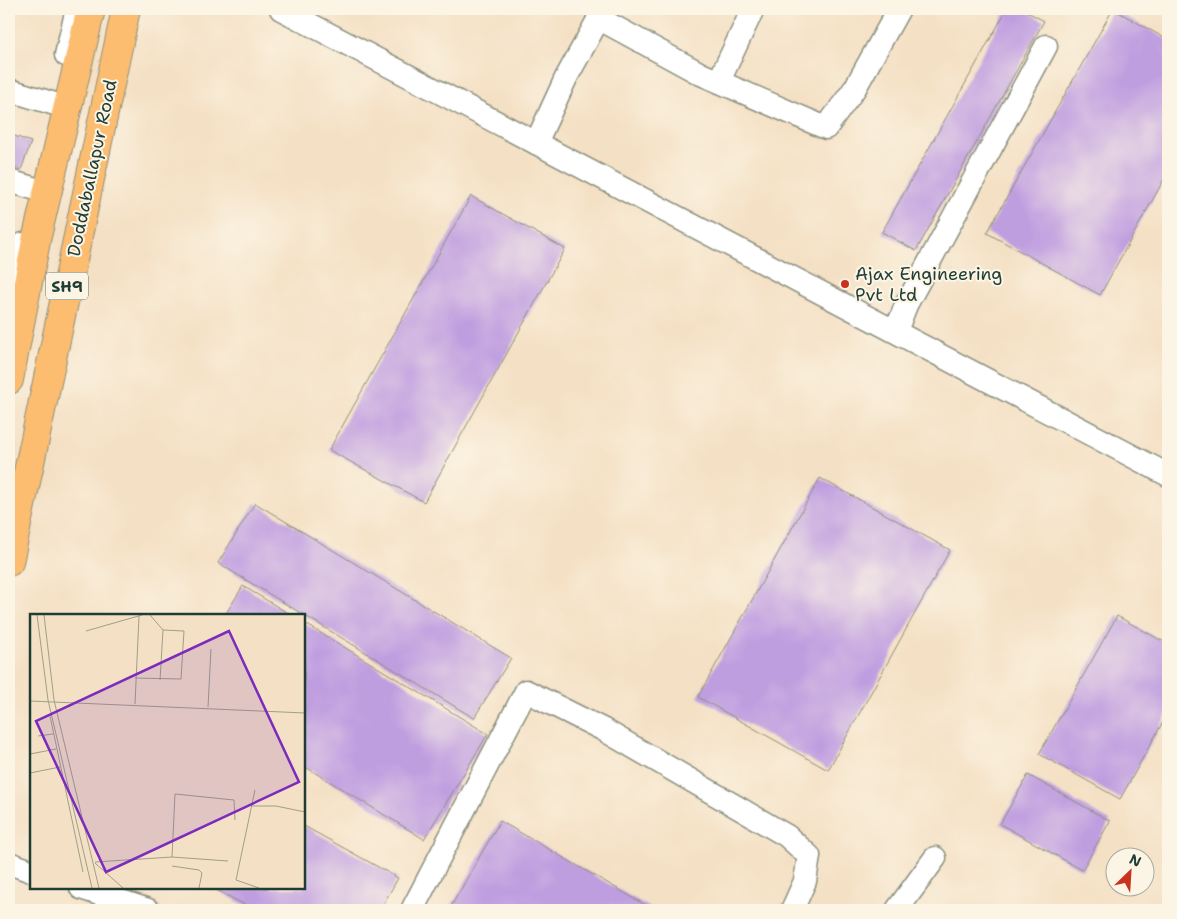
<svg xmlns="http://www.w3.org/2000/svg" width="1177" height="919" viewBox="0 0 1177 919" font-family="'Shantell Sans',sans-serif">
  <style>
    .building { fill: #bf9ee0 }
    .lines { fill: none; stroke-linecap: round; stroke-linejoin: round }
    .minor-casing { stroke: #8a8e7c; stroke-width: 25 }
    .major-casing { stroke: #8a8e7c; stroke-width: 30 }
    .minor { stroke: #fff; stroke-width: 22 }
    .major { stroke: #fcbd6f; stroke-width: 28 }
    .poi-dot { fill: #c8321e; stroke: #fcf5e5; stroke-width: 2 }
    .labels { text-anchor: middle; stroke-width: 4; stroke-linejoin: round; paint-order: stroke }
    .shield { fill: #fcf5e5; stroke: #617469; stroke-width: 1 }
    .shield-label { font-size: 16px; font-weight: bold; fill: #1f3d34 }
    .street-label { font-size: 18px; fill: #1f3d34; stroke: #fcf5e5 }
    .poi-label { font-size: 18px; fill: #1f3d34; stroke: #fcf5e5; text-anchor: start }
    .inset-road { fill: none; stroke: #9f9f8a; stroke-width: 1 }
    .view { fill: #7b2cbf; fill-opacity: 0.15; stroke: #7b2cbf; stroke-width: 2.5 }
    .inset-edge { fill: none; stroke: #1f3d34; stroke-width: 2.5 }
  </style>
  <rect width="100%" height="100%" fill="#fcf5e5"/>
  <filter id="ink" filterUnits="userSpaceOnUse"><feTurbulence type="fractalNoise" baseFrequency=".02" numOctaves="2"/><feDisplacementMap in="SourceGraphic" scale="10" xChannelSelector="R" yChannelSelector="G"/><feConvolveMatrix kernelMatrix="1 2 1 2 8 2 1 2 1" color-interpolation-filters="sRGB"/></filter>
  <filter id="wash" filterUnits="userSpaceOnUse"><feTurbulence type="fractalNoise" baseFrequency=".0096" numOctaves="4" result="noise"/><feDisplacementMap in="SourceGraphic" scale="20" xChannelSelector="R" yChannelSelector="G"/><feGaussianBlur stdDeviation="1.12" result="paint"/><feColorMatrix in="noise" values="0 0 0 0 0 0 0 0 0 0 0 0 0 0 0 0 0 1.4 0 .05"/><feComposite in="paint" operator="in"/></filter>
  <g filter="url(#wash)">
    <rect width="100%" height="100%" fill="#f4e0c4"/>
    <g id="blocks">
      <g class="building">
        <polygon points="1007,9 1022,9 1044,21 916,251 882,232"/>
        <polygon points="1113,9 1168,40 1168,172 1100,295 987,233"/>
        <polygon points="9,134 31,142 21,170 9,166"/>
        <polygon points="471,196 565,249 424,502 329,450"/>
        <polygon points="820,478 950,550 828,770 698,697"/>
        <polygon points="255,503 511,658 474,718 218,563"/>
        <polygon points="243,586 291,615 225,615"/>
        <polygon points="1117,616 1168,644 1168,713 1120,799 1039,754"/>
        <polygon points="304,623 488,734 424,839 304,766"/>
        <polygon points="1028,775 1110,821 1082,870 1000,824"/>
        <polygon points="500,821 654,910 449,910"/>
        <polygon points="304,826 398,878 380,910 254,910 213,888 304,888"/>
      </g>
    </g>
  </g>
  <g filter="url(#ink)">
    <use href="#blocks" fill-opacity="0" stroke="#8a8e7c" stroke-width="1"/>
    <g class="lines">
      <defs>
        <g id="minor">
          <polyline points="281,9 1168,475"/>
          <polyline points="598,18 701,74 826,128 855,88 899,9"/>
          <polyline points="66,55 77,9"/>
          <polyline points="719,81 753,9"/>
          <polyline points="9,90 55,104"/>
          <polyline points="536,143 566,78 604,9"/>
          <polyline points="9,181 36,189"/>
          <polyline points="9,304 23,244"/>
          <polyline points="896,331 906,305 1046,46"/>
          <polyline points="9,863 31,871"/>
          <polyline points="81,888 148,910"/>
          <polyline points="412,910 526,691 604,730 787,836 809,856 805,881 792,910"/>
          <polyline points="897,910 935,858"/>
        </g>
        <g id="major">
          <polyline points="9,380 37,236 91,9"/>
          <polyline points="9,562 126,9"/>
        </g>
      </defs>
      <use href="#minor" class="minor-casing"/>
      <use href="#major" class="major-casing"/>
      <use href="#minor" class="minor"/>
      <use href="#major" class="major"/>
    </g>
  </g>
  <circle class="poi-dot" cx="845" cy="284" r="5"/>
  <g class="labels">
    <rect class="shield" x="46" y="272.5" width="42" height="27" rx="4"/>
    <g class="shield-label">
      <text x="67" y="292">SH9</text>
    </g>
    <g class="street-label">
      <text transform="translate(92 168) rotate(-78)" y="6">Doddaballapur Road</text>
    </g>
    <g class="poi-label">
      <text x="855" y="280">Ajax Engineering<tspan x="855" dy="21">Pvt Ltd</tspan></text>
    </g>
  </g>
  <g transform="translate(30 614)">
    <rect width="275" height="275" fill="#f4e0c4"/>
    <path class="inset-road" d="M7,1l11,85 44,188M14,1l10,85 45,188M120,1l13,15 -3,50M56,17l56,-16M105,64l46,1 3,-48 -21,-1M0,87l275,12M105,90l4,-88M178,93l3,-58M20,102l33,156M8,122l15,-2M0,140l26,-5M0,159l30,-6M225,176l-19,90 23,8M221,192h25l29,6M142,243l3,-63 59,6 1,20M65,248l77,-5 56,4M65,249l28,25M142,252l27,4 3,3 -3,15"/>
    <path class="view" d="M199,17l70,151 -193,90 -70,-151z"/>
    <rect width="275" height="275" class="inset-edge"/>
  </g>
  <rect width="1177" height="919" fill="none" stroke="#fcf5e5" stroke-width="30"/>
  <g transform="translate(1130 872) rotate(25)"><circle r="24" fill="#fcf5e5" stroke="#a4ab9e"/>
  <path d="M0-4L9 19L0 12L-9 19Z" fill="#c8321e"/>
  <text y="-8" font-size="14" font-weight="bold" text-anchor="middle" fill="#1f3d34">N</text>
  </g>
</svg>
